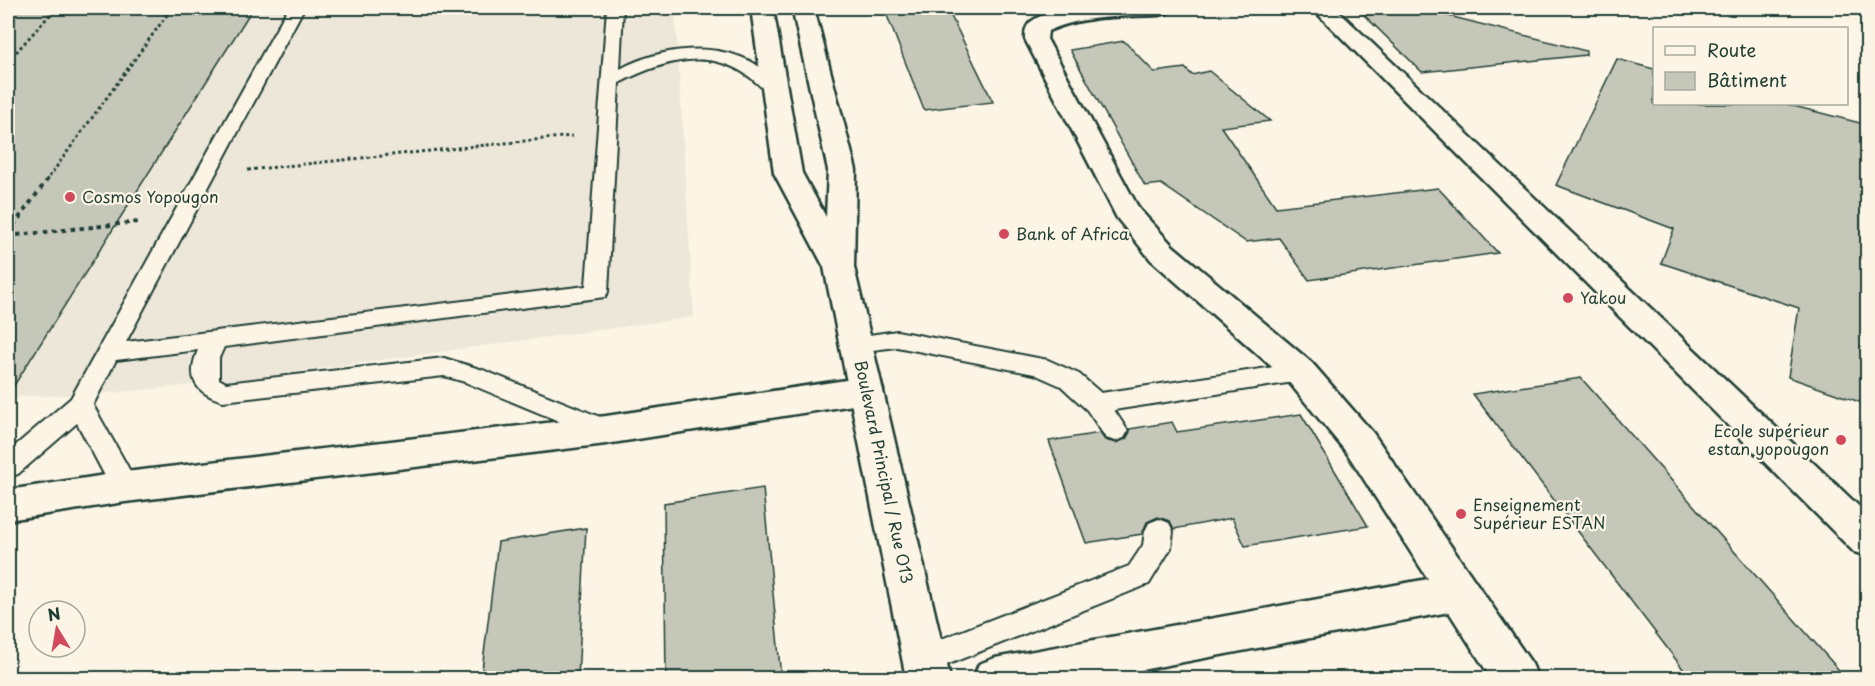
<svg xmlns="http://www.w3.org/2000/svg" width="1875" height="686" viewBox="0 0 1875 686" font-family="'Playpen Sans',sans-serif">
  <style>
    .built { fill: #ece7d8 }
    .building { fill: #c5c7b9; stroke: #1f3d34; stroke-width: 1.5 }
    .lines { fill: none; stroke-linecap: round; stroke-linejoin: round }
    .service-casing { stroke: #1f3d34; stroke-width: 4 }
    .minor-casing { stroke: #1f3d34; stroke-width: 5 }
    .secondary-casing { stroke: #1f3d34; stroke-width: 5 }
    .path-far1 { stroke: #1f3d34; stroke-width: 3; stroke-dasharray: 3 3; stroke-linecap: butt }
    .path { stroke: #1f3d34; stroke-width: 4; stroke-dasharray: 4.5 4.5; stroke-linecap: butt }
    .service { fill: #fcf5e5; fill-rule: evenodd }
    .minor { fill: #fcf5e5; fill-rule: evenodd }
    .secondary { fill: #fcf5e5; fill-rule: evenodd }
    .poi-dot { fill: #d1495b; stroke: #fcf5e5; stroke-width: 2 }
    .labels { text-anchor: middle; stroke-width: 4.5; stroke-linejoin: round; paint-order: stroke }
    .poi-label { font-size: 16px; fill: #1f3d34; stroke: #fcf5e5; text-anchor: start }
    .street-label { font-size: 16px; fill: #1f3d34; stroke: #fcf5e5 }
  </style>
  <rect width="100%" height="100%" fill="#fcf5e5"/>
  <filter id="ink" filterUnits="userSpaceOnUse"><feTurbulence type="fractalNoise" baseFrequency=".0167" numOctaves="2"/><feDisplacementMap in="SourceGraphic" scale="12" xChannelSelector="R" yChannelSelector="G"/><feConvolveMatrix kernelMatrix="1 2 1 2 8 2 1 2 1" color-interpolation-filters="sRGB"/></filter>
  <g filter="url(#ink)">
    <polygon class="built" points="8,8 675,8 694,317 207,384 85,395 21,396 8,400"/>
    <g class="building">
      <polygon points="8,8 253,8 8,395"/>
      <polygon points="947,8 993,102 924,110 886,13"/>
      <polygon points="1406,8 1418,8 1586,51 1586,55 1422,72 1361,12"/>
      <polygon points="1124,41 1154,72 1185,68 1192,75 1209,71 1270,121 1221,127 1276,207 1438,188 1498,253 1309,280 1279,238 1246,242 1161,184 1145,186 1070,50"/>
      <polygon points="1617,59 1654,69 1654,104 1786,104 1868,125 1868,405 1788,377 1799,308 1661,263 1674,229 1556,185"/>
      <polygon points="1581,378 1846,678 1690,678 1473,394"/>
      <polygon points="1301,414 1368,526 1245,546 1232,518 1174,529 1170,521 1158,517 1147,522 1142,534 1086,543 1049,441 1100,433 1105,440 1116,443 1126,439 1130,432 1129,429 1172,422 1177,432"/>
      <polygon points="763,488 781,678 666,678 664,503"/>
      <polygon points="586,528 578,678 481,678 498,542"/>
    </g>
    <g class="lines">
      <defs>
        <g id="service">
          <path d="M288,8h16l-178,334 460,-56 21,-278h16l-3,61c49,-27 127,-31 162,20l-3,4h-12c-44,-49 -95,-37 -148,-10l-11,209 -3,5 -381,50 -5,11v21l7,4 218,-25 39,12 132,53 4,7 -4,7 -9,3 -9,-3 -132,-55 -21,-6 -221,25c-28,-8 -37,-23 -25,-51l-82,10 -23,45 46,82 -4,8 -10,3 -10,-3 -38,-72 -59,51 -10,3v-25l63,-54z"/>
          <polygon points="897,331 1048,360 1079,374 1101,393 1300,363 1309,366 1312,372 1309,378 1300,381 1114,410 1128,431 1124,438 1115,441 1106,438 1087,410 1061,386 1034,374 897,347 856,352 848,350 844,344 848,338"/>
          <polygon points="1159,519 1169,523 1173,531 1171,548 1149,584 924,674 913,670 908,660 913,650 1129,566 1143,545 1145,531 1149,523"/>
        </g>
        <g id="minor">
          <path d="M1078,8h92l-3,5 -8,2c-37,2 -76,0 -111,16l-1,8 92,170 34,37 139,117 61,70 159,231 6,14h-47l-42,-66 -350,66h-126l6,-14 16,-6 433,-79 -81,-126 -59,-72 -137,-121 -34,-42 -92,-179c0,-5 0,-10 3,-14 9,-12 36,-15 50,-17z"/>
          <polygon points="1312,8 1335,8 1868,515 1868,556 1854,552"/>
          <polygon points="866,377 878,381 883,390 878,399 866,403 606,444 125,502 8,520 8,490 125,472 606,416"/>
        </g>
        <polygon id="secondary" points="751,8 773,8 802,173 826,217 828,170 792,8 814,8 856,170 854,267 950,678 906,678 824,267 774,173"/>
      </defs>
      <use href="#service" class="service-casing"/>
      <use href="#minor" class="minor-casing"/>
      <use href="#secondary" class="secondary-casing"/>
      <g class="path-far1">
        <polyline points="8,61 56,8"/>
        <polyline points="248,170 572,136"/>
        <polyline points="49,177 172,8"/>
      </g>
      <g class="path">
        <polyline points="8,233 50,176"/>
        <polyline points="8,236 139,222"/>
      </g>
      <use href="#service" class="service"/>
      <use href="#minor" class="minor"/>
      <use href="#secondary" class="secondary"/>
    </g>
  </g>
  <g class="poi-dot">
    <circle cx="70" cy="197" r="6"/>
    <circle cx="1004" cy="234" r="6"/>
    <circle cx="1568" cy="298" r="6"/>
    <circle cx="1841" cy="440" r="6"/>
    <circle cx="1461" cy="514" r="6"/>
  </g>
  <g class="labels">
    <g class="poi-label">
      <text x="82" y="203">Cosmos Yopougon</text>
      <text x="1016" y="240">Bank of Africa</text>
      <text x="1580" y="304">Yakou</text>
      <text x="1829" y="437" text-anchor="end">Ecole supérieur<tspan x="1829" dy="18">estan yopougon</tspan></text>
      <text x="1473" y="511">Enseignement<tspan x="1473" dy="18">Supérieur ESTAN</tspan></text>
    </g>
    <g class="street-label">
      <text transform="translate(884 472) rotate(78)" y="6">Boulevard Principal / Rue O13</text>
    </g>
  </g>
  <rect width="1875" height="686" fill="none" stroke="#fcf5e5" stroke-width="30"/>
  <rect x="15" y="15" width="1845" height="656" fill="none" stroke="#1f3d34" stroke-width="2" filter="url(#ink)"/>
  <rect x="1653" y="27" width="195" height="78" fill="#fcf5e5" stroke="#a4ab9e" stroke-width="1.5"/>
  <rect x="1665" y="46" width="30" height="9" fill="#fcf5e5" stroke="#a4ab9e" stroke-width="1.5"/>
  <text x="1707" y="57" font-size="18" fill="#1f3d34">Route</text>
  <rect x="1665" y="72" width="30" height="18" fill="#c5c7b9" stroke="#a4ab9e" stroke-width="1.5"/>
  <text x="1707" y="87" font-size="18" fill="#1f3d34">Bâtiment</text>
  <g transform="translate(57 629) rotate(349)"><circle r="28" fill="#fcf5e5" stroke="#a4ab9e" stroke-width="1.5"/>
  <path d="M0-4.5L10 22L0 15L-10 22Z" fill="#d1495b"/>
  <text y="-9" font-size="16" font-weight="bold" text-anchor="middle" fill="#1f3d34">N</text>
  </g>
</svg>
